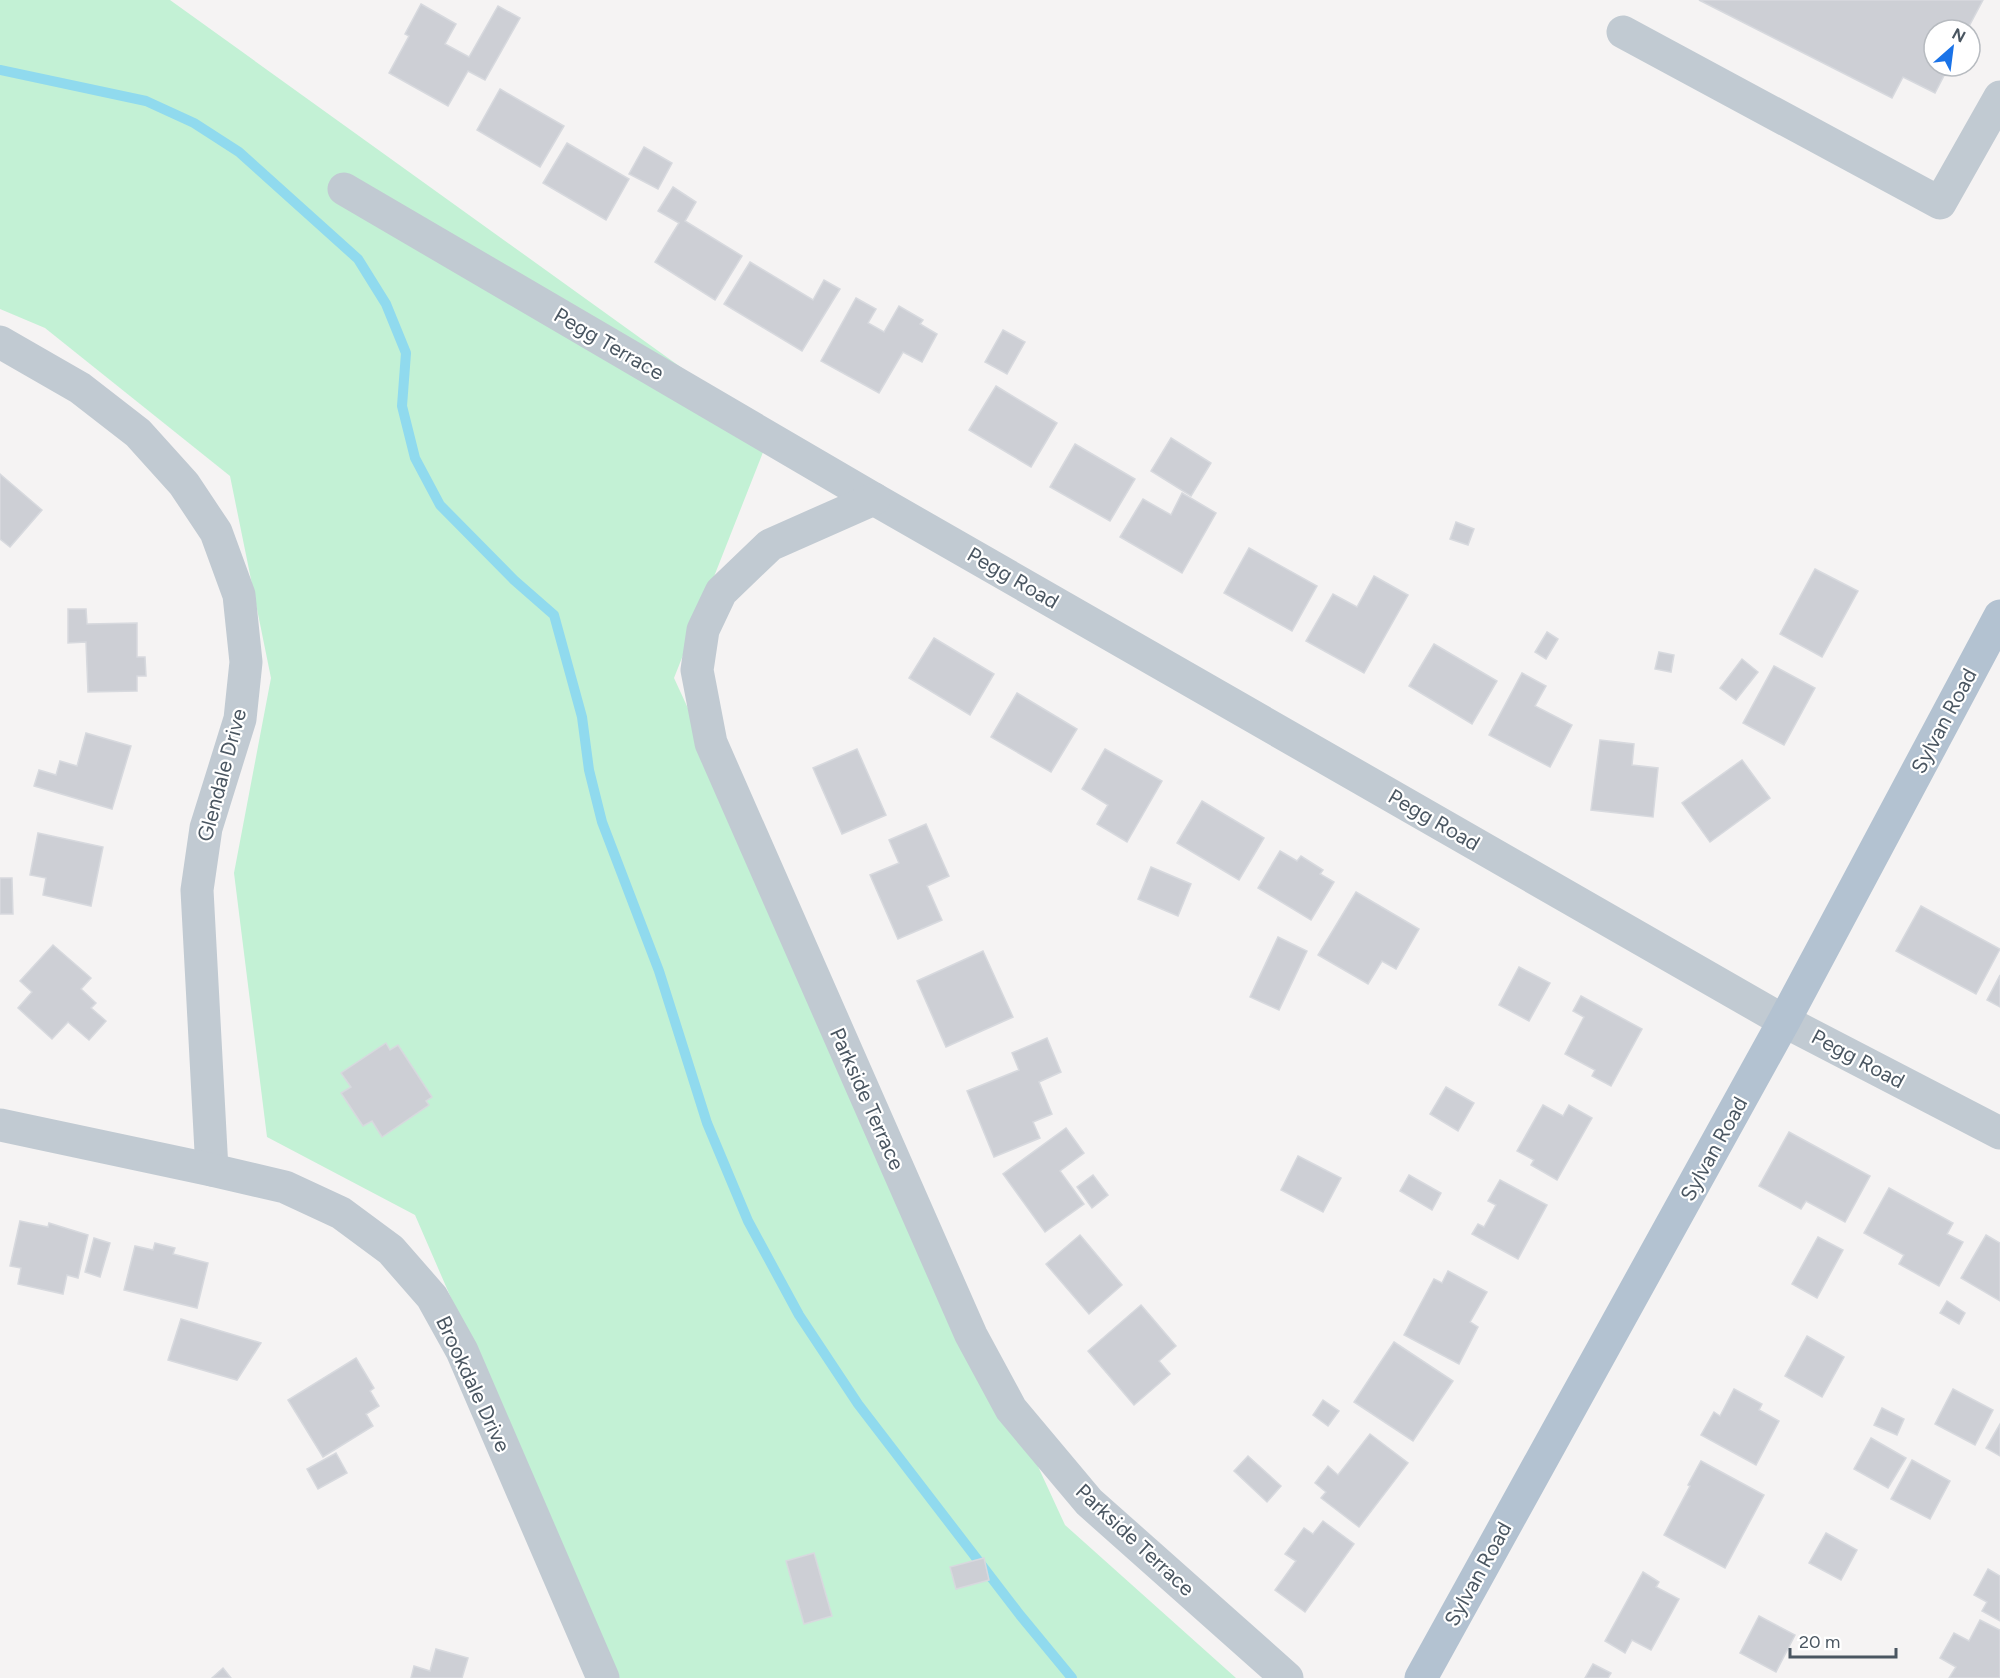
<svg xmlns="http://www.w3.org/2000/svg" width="2000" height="1678" viewBox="0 0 2000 1678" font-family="Figtree,sans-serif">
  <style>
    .green { fill: #c3f1d5 }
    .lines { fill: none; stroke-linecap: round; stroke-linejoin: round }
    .stream { stroke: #90daee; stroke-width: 10 }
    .building { fill: #cdcfd5; stroke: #d7d9de; stroke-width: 1.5 }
    .minor { stroke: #c1cad2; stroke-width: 33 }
    .major { stroke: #b3c2d1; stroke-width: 33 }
    .labels { text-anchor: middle; stroke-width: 4.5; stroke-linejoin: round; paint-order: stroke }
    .street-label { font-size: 21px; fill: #4a5661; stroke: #fff }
  </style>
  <rect width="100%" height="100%" fill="#f5f3f3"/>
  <polygon class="green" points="0,0 170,0 771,432 674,678 1065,1525 1236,1678 616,1678 415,1215 267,1137 234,873 271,678 230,476 45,328 0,309"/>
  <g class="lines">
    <polyline class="stream" points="0,70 146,101 194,123 239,152 358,259 386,304 406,353 402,406 415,458 440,505 514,580 554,615 582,717 589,770 602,822 659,971 707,1123 748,1221 799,1315 858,1404 1020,1615 1072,1678"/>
  </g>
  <g class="building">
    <polygon points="1699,0 1983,0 1967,30 1934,30 1934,66 1949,66 1935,93 1903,77 1892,98"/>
    <polygon points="421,4 456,24 445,44 469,57 498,6 520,18 485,80 468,71 448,106 389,73 409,36 405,34"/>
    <polygon points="500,89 564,126 540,167 477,130"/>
    <polygon points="567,143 629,179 606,220 543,183"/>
    <polygon points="644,147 672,163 658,189 629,174"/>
    <polygon points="673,187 696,202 685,221 742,256 715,300 655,262 679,223 658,211"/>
    <polygon points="750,262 813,300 824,280 840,289 802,351 724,304"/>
    <polygon points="856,298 876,309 868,323 884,332 899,306 923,320 920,324 937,334 922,362 903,352 879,393 821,361"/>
    <polygon points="1003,330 1025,342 1007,374 985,362"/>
    <polygon points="996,386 1057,423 1031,467 969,430"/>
    <polygon points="1171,438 1211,463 1191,496 1151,471"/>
    <polygon points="1075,444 1135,479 1110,521 1050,487"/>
    <polygon points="0,474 42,510 10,547 0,539"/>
    <polygon points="1182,493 1216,513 1182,573 1120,537 1143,499 1171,515"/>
    <polygon points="1456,522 1474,529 1468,545 1450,539"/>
    <polygon points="1249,548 1317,586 1292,631 1224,593"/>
    <polygon points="1815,569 1858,591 1822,657 1780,634"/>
    <polygon points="1374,576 1408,595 1364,673 1306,641 1333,594 1357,607"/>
    <polygon points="68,609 86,609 87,624 137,623 137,657 145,657 146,676 137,676 137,691 88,692 86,642 68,643"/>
    <polygon points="1547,632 1558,639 1546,659 1535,652"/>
    <polygon points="934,638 994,674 970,715 909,678"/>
    <polygon points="1434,644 1497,681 1472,724 1409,686"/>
    <polygon points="1659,652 1674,655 1671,672 1655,669"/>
    <polygon points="1742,659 1758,672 1736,700 1720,688"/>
    <polygon points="1774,666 1815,688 1784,745 1743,723"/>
    <polygon points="1522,673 1546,686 1535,706 1572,725 1550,767 1489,735"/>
    <polygon points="1017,693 1077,729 1051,772 991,737"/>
    <polygon points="86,733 131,746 112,809 34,786 39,770 56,775 60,761 77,766"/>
    <polygon points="1600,740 1634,744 1632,765 1658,768 1653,817 1591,810"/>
    <polygon points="857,749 886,815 842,834 813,768"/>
    <polygon points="1105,749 1162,781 1127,842 1097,824 1108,805 1082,789"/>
    <polygon points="1742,760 1770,798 1710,842 1682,803"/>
    <polygon points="1202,801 1264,838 1239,880 1177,843"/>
    <polygon points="926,824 949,876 927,886 942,920 898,939 870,875 899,863 889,840"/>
    <polygon points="38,833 103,847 91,906 43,895 46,878 30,875"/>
    <polygon points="1280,851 1297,861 1301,856 1323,870 1320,874 1334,882 1311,920 1258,888"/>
    <polygon points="1151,867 1191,884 1178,916 1138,899"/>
    <polygon points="0,878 12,878 13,914 0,914"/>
    <polygon points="1356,892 1419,929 1396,969 1382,961 1368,984 1318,955"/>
    <polygon points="1921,906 2000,949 1976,994 1896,951"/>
    <polygon points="1278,937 1307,951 1279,1010 1250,997"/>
    <polygon points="53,945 91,978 81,989 96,1003 91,1008 106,1021 89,1040 68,1022 52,1039 18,1008 32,992 20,981"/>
    <polygon points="983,951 1013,1017 946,1047 917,981"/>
    <polygon points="1519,967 1550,983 1529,1021 1499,1005"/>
    <polygon points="2000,975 2000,1007 1987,1000"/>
    <polygon points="1581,996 1642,1029 1611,1086 1592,1076 1595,1070 1565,1054 1584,1017 1573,1011"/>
    <polygon points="1047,1038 1061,1072 1039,1082 1052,1114 1033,1122 1040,1138 994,1157 967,1091 1019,1070 1012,1053"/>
    <polygon points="386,1043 390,1050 398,1045 432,1097 426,1101 429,1105 382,1137 372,1121 363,1126 341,1093 351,1087 341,1073"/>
    <polygon points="1446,1087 1474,1103 1458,1131 1430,1114"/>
    <polygon points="1543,1105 1563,1116 1569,1105 1592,1118 1557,1180 1531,1165 1534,1160 1517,1151"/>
    <polygon points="1066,1128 1084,1153 1060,1171 1084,1204 1045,1232 1003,1174"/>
    <polygon points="1789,1132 1870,1176 1845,1222 1806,1201 1801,1209 1759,1186"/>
    <polygon points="1298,1156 1341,1178 1323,1212 1281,1190"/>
    <polygon points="1093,1175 1108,1195 1092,1208 1077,1187"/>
    <polygon points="1409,1175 1441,1193 1432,1210 1400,1191"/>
    <polygon points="1500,1180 1547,1205 1518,1259 1472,1234 1478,1224 1484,1227 1496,1205 1488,1201"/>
    <polygon points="1889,1188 1953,1223 1947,1234 1963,1242 1939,1286 1899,1264 1904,1255 1864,1233"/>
    <polygon points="20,1221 48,1227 49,1223 88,1235 78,1278 67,1275 63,1294 18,1284 21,1268 10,1266"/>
    <polygon points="1080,1235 1122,1285 1089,1314 1046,1264"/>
    <polygon points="1986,1235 2000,1243 2000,1301 1961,1278"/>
    <polygon points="1818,1237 1843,1250 1817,1298 1792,1284"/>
    <polygon points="94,1238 110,1243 100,1277 85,1272"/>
    <polygon points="155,1243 175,1248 173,1254 208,1263 197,1308 124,1290 135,1246 153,1250"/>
    <polygon points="1448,1271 1487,1292 1470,1322 1478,1327 1459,1364 1404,1335 1434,1279 1442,1283"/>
    <polygon points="1947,1301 1965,1313 1959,1324 1940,1313"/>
    <polygon points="1141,1305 1176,1346 1159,1361 1170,1374 1134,1405 1088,1351"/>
    <polygon points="181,1319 261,1343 237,1380 168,1360"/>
    <polygon points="1807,1336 1844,1357 1822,1397 1785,1376"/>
    <polygon points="1394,1342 1453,1381 1413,1441 1354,1402"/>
    <polygon points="356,1358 374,1388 370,1391 379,1406 366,1414 373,1426 323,1457 288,1400"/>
    <polygon points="1734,1389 1762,1404 1759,1410 1779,1421 1756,1465 1701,1435 1714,1412 1720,1416"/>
    <polygon points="1953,1389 1993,1410 1975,1445 1935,1424"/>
    <polygon points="1323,1400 1339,1411 1328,1426 1313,1415"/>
    <polygon points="1882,1408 1904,1419 1897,1435 1874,1425"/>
    <polygon points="2000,1424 2000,1456 1986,1448"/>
    <polygon points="1370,1434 1408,1463 1359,1527 1321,1498 1326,1492 1315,1483 1328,1466 1338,1475"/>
    <polygon points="1871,1438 1906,1458 1888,1488 1854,1469"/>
    <polygon points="336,1453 347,1473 318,1489 307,1469"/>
    <polygon points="1248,1456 1281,1486 1267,1502 1234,1471"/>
    <polygon points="1912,1460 1950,1481 1930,1519 1891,1499"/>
    <polygon points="1701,1461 1764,1495 1725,1568 1664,1535 1690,1486 1688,1485"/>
    <polygon points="1323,1521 1354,1544 1305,1612 1275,1590 1296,1561 1285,1554 1304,1528 1313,1534"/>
    <polygon points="1826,1533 1857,1550 1841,1580 1809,1563"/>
    <polygon points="814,1553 832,1616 804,1624 786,1561"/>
    <polygon points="984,1558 989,1580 956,1589 950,1567"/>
    <polygon points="1988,1569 2000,1576 2000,1621 1982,1611 1987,1602 1974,1595"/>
    <polygon points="1643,1572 1659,1582 1656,1587 1679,1599 1651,1650 1632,1640 1625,1653 1605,1641"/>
    <polygon points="1759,1616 1795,1635 1776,1672 1740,1653"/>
    <polygon points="1980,1620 2000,1630 2000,1678 1949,1678 1956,1667 1940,1658 1954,1633 1969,1641"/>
    <polygon points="436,1649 468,1658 462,1678 411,1678 414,1666 430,1671"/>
    <polygon points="1593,1664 1611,1673 1608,1678 1585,1678"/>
    <polygon points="223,1668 231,1678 212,1678"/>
  </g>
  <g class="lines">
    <g class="minor">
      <polyline points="1623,32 1940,203 2000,97"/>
      <polyline points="344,189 874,499 1784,1021 2000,1133"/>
      <polyline points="0,342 80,388 138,433 184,484 216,532 239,595 246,662 240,719 206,828 197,890 212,1170"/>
      <polyline points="874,499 770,545 721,592 703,630 697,670 711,743 971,1335 1011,1409 1089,1502 1287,1678"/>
      <polyline points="0,1125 212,1170 285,1187 341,1213 391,1250 432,1297 462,1351 603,1678"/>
    </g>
    <polyline class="major" points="1421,1678 1784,1021 2000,616"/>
  </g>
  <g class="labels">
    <g class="street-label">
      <text transform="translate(609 344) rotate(30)" y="7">Pegg Terrace</text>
      <text transform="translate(1013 578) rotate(30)" y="7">Pegg Road</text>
      <text transform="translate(1944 721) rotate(-62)" y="7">Sylvan Road</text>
      <text transform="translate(222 775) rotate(-75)" y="7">Glendale Drive</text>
      <text transform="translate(1434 820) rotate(30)" y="7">Pegg Road</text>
      <text transform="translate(1858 1059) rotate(28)" y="7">Pegg Road</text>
      <text transform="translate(867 1099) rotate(66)" y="7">Parkside Terrace</text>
      <text transform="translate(1714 1149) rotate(-61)" y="7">Sylvan Road</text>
      <text transform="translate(473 1384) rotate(65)" y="7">Brookdale Drive</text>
      <text transform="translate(1135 1540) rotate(43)" y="7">Parkside Terrace</text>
      <text transform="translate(1478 1574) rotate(-61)" y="7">Sylvan Road</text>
    </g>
  </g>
  <g transform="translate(1952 48) rotate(28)"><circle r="28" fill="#ffffff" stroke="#b7bbc0" stroke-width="1.5"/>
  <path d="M0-4.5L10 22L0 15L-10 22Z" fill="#1a73e8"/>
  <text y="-9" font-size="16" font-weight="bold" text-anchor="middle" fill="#4a5661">N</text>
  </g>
  <path d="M1790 1648v9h106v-9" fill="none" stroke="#4a5661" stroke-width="3"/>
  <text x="1799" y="1648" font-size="18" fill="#4a5661" stroke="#ffffff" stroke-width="4.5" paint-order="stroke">20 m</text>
</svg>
